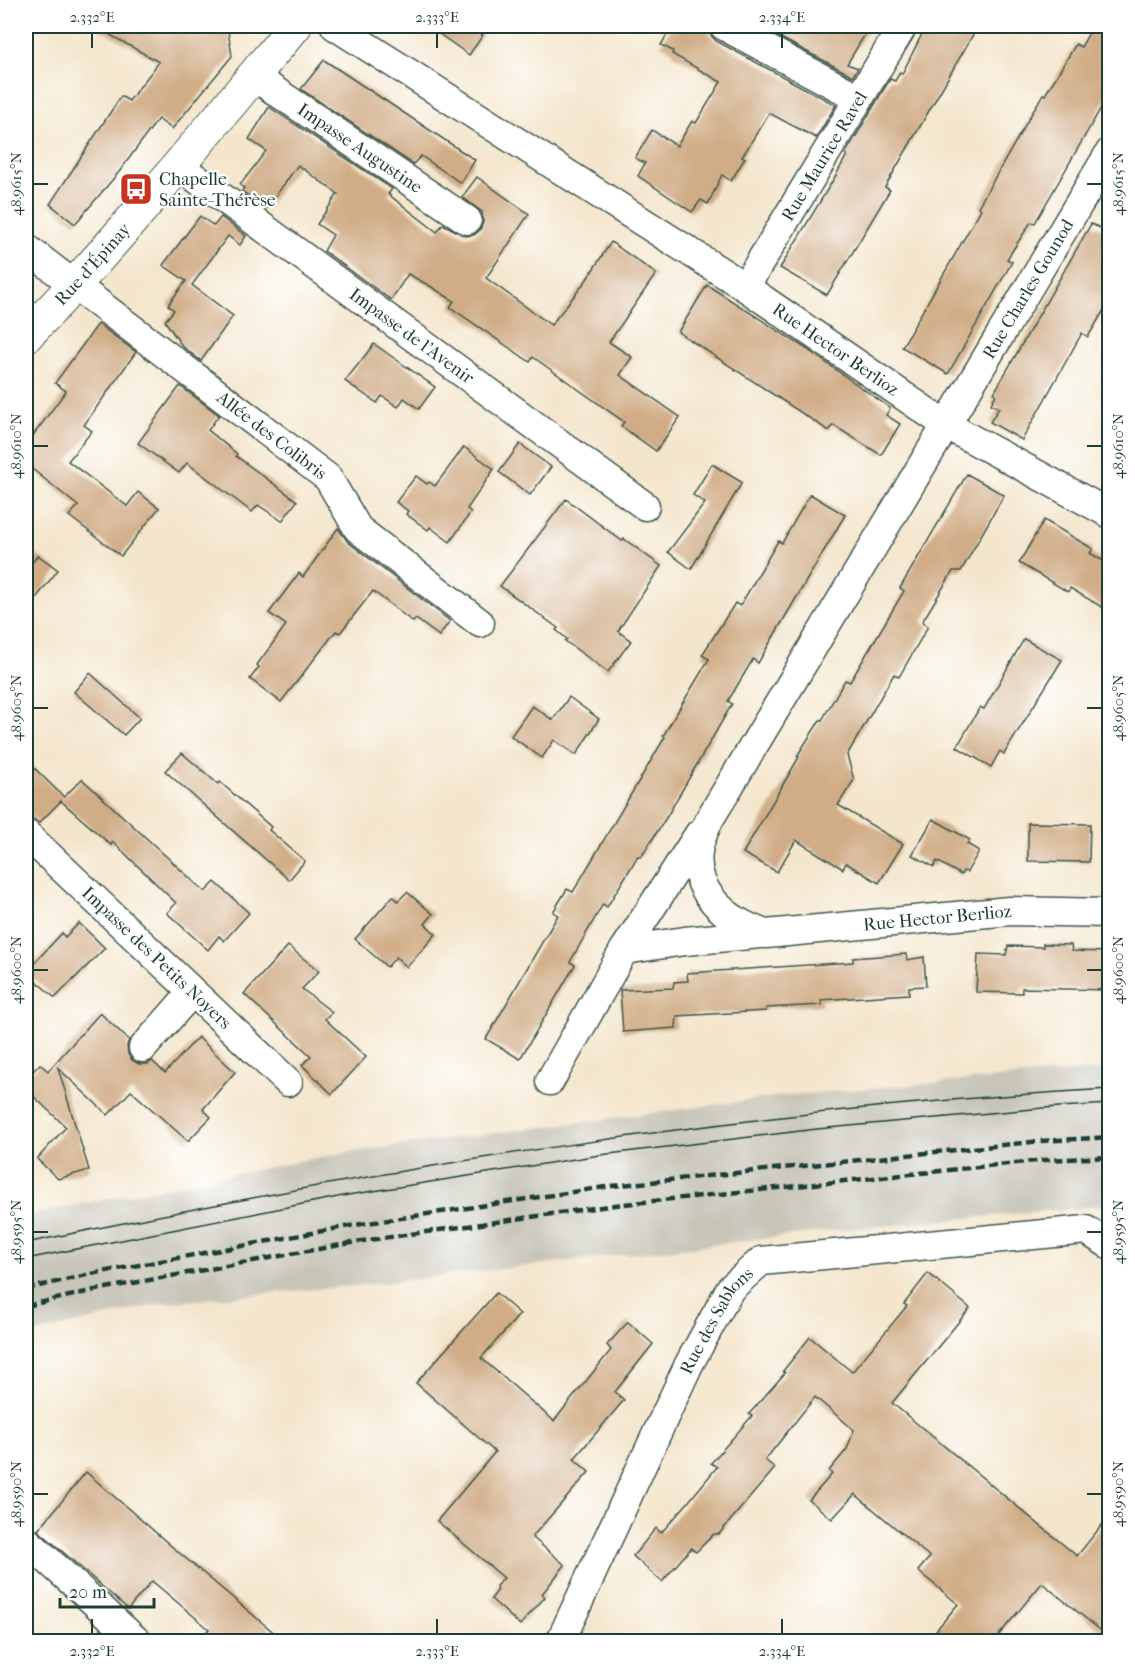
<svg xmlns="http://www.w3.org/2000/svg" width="1135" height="1667" viewBox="0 0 1135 1667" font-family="'IM FELL French Canon',serif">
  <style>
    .industrial { fill: #c7c5b8 }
    .building { fill: #d0ad87 }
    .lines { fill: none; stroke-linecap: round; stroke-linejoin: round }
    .street-casing { stroke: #3f564b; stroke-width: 31 }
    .secondary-casing { stroke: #3f564b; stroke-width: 35 }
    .street { stroke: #fff; stroke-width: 28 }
    .secondary { stroke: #fff; stroke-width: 33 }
    .tram { stroke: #1f3d34; stroke-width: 1.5 }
    .rail { stroke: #1f3d34; stroke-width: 4.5; stroke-dasharray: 9 4.5; stroke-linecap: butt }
    .ticks { fill: none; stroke: #1f3d34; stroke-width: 2 }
    .labels { text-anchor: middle; stroke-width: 4.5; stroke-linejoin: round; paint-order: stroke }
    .street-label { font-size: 18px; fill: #1f3d34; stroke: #fff }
    .poi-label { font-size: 18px; fill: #1f3d34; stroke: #fff; text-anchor: start }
    .neatline { fill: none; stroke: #1f3d34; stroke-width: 2 }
    .ticks-label { font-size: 15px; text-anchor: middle; fill: #1f3d34 }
  </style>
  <rect width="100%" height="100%" fill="#fff"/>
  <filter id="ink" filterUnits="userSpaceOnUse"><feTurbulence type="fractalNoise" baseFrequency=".0167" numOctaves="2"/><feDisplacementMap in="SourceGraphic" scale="12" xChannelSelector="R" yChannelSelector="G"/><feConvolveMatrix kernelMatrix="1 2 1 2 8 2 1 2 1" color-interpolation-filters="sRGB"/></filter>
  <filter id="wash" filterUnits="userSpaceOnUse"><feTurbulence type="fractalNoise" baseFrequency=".008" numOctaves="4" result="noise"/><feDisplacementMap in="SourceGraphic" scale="24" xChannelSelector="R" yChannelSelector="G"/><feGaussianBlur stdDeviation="1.35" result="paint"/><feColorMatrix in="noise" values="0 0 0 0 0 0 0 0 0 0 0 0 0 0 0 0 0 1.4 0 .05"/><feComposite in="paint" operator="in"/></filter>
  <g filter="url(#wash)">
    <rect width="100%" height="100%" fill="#f4e6cd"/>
    <polygon class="industrial" points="1109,1069 1109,1205 819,1232 382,1283 164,1303 26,1335 26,1215 342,1153 790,1095"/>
    <g id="blocks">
      <g class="building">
        <polygon points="94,26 217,26 228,31 232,56 172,129 158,119 119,172 75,224 50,204 121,96 129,101 159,62"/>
        <polygon points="428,26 469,26 483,35 469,55"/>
        <polygon points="672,26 708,26 710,34 716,41 836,105 816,138 769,113 742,157 745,158 731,181 722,175 708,204 701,200 692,212 638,176 645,163 635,158 652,130 677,146 692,121 696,123 721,82 672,54 673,51 661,45"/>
        <polygon points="758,26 870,26 847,64 858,68 853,76"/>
        <polygon points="926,26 978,26 885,187 890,190 827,295 780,268 835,177 847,155 845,154 890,79 895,81 900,72 902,74"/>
        <polygon points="1093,26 1110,26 1110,92 1035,223 1031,222 1007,259 1012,262 948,374 902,347 981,209 978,207 1043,94 1045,95 1076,44 1081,47"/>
        <polygon points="324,60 475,160 461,183 421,156 413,164 301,89"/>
        <polygon points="269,107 392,189 388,194 437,232 443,224 465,236 474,235 480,230 483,222 482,212 462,197 477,177 529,214 486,278 551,325 585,282 611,242 656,274 609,342 632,357 620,375 680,417 656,451 621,426 624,422 533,357 530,362 450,307 454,301 430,286 408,274 391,300 324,251 333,235 317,224 338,194 298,165 266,209 242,191 244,188 240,185 266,151 249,139"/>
        <polygon points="200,216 214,226 221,217 246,236 240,245 228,236 192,285 233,316 201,361 182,346 165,321 174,310 168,305 186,281 163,265"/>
        <polygon points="1091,224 1110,232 1110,300 1088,337 1082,333 1022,440 990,422 999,408 991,404 996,394 994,393"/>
        <polygon points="707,285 805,348 890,408 886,415 900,424 881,455 833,425 829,431 678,332"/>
        <polygon points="98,324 136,352 84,425 92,431 68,461 127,506 138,492 159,508 121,556 69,516 78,506 26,464 26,445 66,391 55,383"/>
        <polygon points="374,344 435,387 419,409 404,398 398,407 382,396 377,403 345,381"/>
        <polygon points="180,386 219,415 208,430 237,454 236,456 297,501 282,521 258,505 252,512 187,463 179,473 138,443"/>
        <polygon points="520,444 551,467 530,495 499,472"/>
        <polygon points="464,447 494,469 467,509 471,512 450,542 430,527 428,530 406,514 408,511 396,502 416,476 427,484 429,482 435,486"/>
        <polygon points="712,464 741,482 741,484 691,569 668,552 705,503 693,495"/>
        <polygon points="967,474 1004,495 961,571 953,571 922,622 928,626 899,677 894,674 847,755 854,780 838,805 903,844 879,883 846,863 843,869 796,840 777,872 743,853 799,757 797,756 820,720 822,720 845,680 850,682 904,591 900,588"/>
        <polygon points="810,494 845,515 758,663 753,659 728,701 732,704 666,818 641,857 638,856 607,907 603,904 570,962 575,965 520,1059 486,1039 558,915 553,912 567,889 573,892 665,737 663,736 709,659 702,655 735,603 740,606 778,541 782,543"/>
        <polygon points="566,499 622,541 624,539 661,566 618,631 631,641 608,672 565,641 567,639 556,630 558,628 500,586"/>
        <polygon points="1044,520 1093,549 1090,553 1110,565 1110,612 1070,588 1068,592 1019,563"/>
        <polygon points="338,528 348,542 450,621 439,636 416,619 413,622 373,591 340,633 336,631 281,702 250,679 259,667 257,665 286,625 269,613 299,573 303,577"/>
        <polygon points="38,555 58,570 26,611 26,570"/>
        <polygon points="1024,639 1062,660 1004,754 1000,751 991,767 957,747 980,707 984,709"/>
        <polygon points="90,673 140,718 124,735 74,692"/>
        <polygon points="569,697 599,719 576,755 554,740 542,758 511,736 532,706 553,720"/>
        <polygon points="182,753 218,784 220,782 271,827 269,830 305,861 289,880 165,771"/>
        <polygon points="26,760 64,797 82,779 205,892 215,882 249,913 224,941 219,936 208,950 167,913 176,903 113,842 111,845 61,801 39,823 26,813"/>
        <polygon points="933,819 970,840 967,844 979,851 967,872 963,871 961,875 937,861 934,867 912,855"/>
        <polygon points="1028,823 1090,824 1089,862 1028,861"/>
        <polygon points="407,892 433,914 425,924 436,934 407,967 396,957 387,967 355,939 393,896 398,901"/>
        <polygon points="79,923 105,948 55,998 26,972 62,933 65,937"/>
        <polygon points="1043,944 1071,945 1072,951 1110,952 1110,990 1022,988 1022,993 976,992 978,954 1006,955 1008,946 1043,947"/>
        <polygon points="288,946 319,971 302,989 332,1012 325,1019 366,1057 332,1094 302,1065 311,1056 244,994"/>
        <polygon points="906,954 907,960 924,957 926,986 909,987 909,994 821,1000 822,1005 766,1008 766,1011 677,1016 676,1028 623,1032 620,990 673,988 674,982 688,981 687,973 853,962 853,958"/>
        <polygon points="100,1013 129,1040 127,1045 128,1054 132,1060 139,1064 148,1064 152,1061 165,1073 198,1037 235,1072 203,1109 211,1117 188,1141 131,1091 108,1115 58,1068 89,1170 58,1179 37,1159 66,1127 26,1089 26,1078 40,1064 48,1071"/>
        <polygon points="928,1273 970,1308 892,1403 1077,1556 1110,1515 1110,1638 1042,1583 994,1641 927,1641 958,1604 918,1571 930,1557 855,1494 832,1519 809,1500 832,1474 829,1471 847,1449 854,1430 815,1397 765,1460 775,1468 719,1534 714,1534 696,1552 691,1548 662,1582 633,1556 656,1528 661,1533 685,1506 717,1467 711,1463 752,1416 749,1414 785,1373 783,1371 810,1337 852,1372 907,1306 904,1304"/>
        <polygon points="496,1293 520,1314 481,1358 554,1421 611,1350 607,1345 628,1322 653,1344 615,1392 624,1400 574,1459 589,1472 532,1537 565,1565 542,1594 545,1597 520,1625 491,1599 498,1590 496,1586 504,1578 437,1521 495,1452 416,1383"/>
        <polygon points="86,1472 177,1551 284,1641 198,1641 209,1629 152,1581 128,1609 38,1530"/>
      </g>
    </g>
  </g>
  <g filter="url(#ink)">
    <use href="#blocks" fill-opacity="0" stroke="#3f564b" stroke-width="1.5"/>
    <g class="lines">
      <defs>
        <g id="street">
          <path id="s1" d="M335,26l410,261 201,138 164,89"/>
          <polyline points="724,26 859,98"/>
          <path id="s2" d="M253,76l214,144"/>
          <path id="s3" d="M1110,152l-401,668c-4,9 -8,17 -10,26 -10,45 29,76 67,88l243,-23 101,2"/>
          <path id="s4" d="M179,166l466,340"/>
          <path id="s5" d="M26,248l302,230 30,51 122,94"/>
          <path id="s6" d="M745,287l158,-261"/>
          <path id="s7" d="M26,834l262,248"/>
          <polyline points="699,834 624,950 685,941 760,934"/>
          <polyline points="143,1048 192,992"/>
          <polyline points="550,1081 624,950"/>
          <polyline points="29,1543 138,1642"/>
          <path id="s8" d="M560,1642l129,-278 41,-75 31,-28 325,-31 24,15"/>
        </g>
        <g id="secondary">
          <path id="s9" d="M26,336c95,-98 181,-205 269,-310"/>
        </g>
      </defs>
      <use href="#street" class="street-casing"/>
      <use href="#secondary" class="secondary-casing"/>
      <use href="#street" class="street"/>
      <use href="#secondary" class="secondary"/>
      <g class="tram">
        <path d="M26,1243c357,-75 719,-134 1084,-154"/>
        <polyline points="26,1259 348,1195 600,1155 817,1129 1043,1108 1110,1104"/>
      </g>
      <g class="rail">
        <polyline points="26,1289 91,1274 355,1225 612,1186 1041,1141 1110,1137"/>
        <polyline points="26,1306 95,1290 362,1241 615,1205 1045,1160 1110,1157"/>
      </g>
    </g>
  </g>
  <path class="ticks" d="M92,33v15M437,33v15M782,33v15M33,184h15M1087,184h15M33,446h15M1087,446h15M33,708h15M1087,708h15M33,970h15M1087,970h15M33,1232h15M1087,1232h15M33,1494h15M1087,1494h15M92,1619v15M437,1619v15M782,1619v15"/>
  <defs>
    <symbol id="bus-square" viewBox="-11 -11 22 22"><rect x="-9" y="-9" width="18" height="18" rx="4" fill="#c8321e" stroke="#fff"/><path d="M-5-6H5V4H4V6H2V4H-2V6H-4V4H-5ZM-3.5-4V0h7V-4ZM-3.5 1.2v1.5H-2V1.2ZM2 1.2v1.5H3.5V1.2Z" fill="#fff"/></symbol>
  </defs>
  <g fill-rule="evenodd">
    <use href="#bus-square" x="117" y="170" width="38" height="38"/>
  </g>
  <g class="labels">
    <g class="street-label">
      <text dy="6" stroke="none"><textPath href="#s2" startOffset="129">Impasse Augustine</textPath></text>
      <text dy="6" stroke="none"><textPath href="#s6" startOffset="153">Rue Maurice Ravel</textPath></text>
      <text dy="6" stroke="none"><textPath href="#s9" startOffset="98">Rue d'Épinay</textPath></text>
      <text transform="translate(1028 289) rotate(-59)" y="6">Rue Charles Gounod</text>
      <text dy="6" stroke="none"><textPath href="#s4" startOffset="288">Impasse de l'Avenir</textPath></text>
      <text dy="6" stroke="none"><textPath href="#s1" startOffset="596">Rue Hector Berlioz</textPath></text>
      <text dy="6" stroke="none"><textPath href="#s5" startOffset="309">Allée des Colibris</textPath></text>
      <text dy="6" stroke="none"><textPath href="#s3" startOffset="1101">Rue Hector Berlioz</textPath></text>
      <text dy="6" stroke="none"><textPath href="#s7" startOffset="180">Impasse des Petits Noyers</textPath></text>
      <text dy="6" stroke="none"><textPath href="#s8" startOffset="358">Rue des Sablons</textPath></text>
    </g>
    <g class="poi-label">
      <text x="159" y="185">Chapelle<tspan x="159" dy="21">Sainte-Thérèse</tspan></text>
    </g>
  </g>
  <rect width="1135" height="1667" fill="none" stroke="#fff" stroke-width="66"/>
  <path d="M60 1598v9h94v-9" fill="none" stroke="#1f3d34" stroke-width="3"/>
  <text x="69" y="1598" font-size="18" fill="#1f3d34" stroke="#ffffff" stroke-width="4.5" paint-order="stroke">20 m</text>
  <rect x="33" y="33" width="1069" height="1601" class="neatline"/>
  <g class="ticks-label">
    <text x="92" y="22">2.332°E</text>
    <text x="437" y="22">2.333°E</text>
    <text x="782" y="22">2.334°E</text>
    <text transform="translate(16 184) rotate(-90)" y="5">48.9615°N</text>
    <text transform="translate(1118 184) rotate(-90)" y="5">48.9615°N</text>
    <text transform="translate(16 446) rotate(-90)" y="5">48.9610°N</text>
    <text transform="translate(1118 446) rotate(-90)" y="5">48.9610°N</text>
    <text transform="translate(16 708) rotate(-90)" y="5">48.9605°N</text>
    <text transform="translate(1118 708) rotate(-90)" y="5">48.9605°N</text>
    <text transform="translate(16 970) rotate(-90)" y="5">48.9600°N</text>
    <text transform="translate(1118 970) rotate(-90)" y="5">48.9600°N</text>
    <text transform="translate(16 1232) rotate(-90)" y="5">48.9595°N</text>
    <text transform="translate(1118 1232) rotate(-90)" y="5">48.9595°N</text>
    <text transform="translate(16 1494) rotate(-90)" y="5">48.9590°N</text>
    <text transform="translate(1118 1494) rotate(-90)" y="5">48.9590°N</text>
    <text x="92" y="1656">2.332°E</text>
    <text x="437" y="1656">2.333°E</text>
    <text x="782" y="1656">2.334°E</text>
  </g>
</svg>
